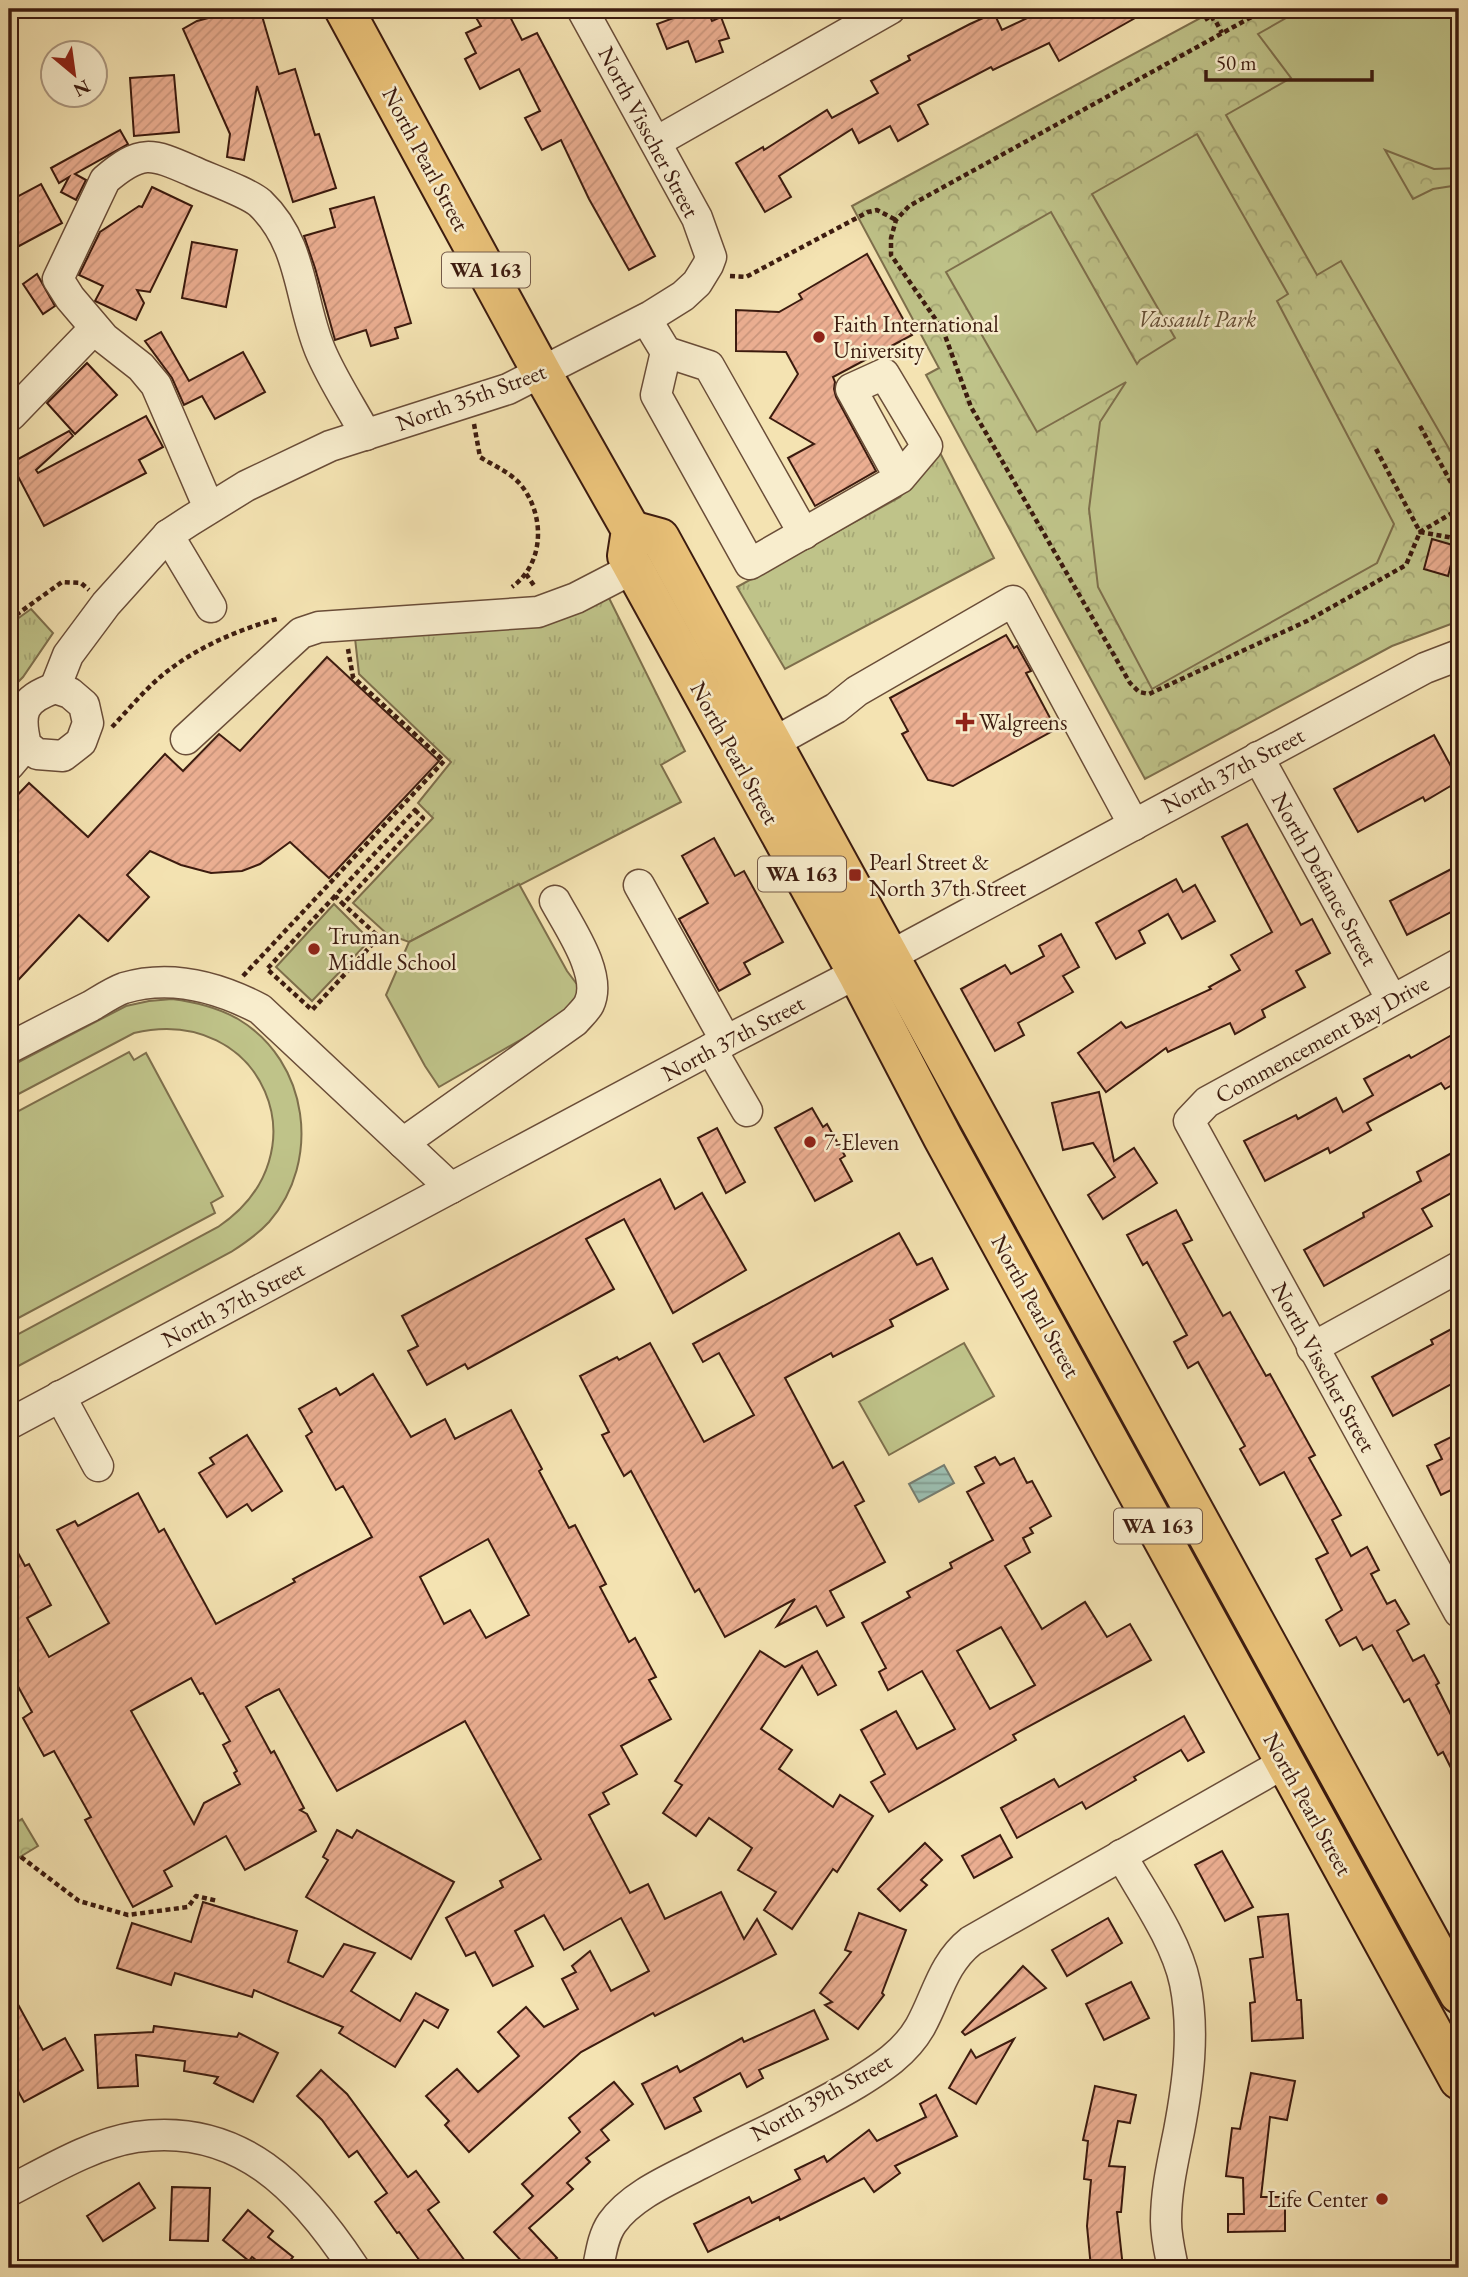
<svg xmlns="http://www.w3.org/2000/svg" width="1468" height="2277" viewBox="0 0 1468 2277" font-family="'EB Garamond',serif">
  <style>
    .grass { fill: url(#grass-tufts); stroke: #7e6f4c; stroke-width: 2 }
    .forest { fill: url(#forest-crowns); stroke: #7e6f4c; stroke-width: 2 }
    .garden { fill: #bfc389; stroke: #7e6f4c; stroke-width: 2 }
    .water { fill: url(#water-rules); stroke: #767d70; stroke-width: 2 }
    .building { fill: url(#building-hatch); stroke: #3c1b0f; stroke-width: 2; fill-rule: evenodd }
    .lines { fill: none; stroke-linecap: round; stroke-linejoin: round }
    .minor-casing { stroke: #6a4d38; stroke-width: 33 }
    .major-casing { stroke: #3c1b0f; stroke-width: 42 }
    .path { stroke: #3c1b0f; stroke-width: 4.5; stroke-dasharray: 5 3.5; stroke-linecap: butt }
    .minor { stroke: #f8edcd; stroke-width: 30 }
    .major { stroke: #eac279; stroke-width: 38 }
    .poi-dot { fill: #8f2418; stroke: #f8edcd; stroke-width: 2.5 }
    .labels { text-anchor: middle; stroke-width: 5; stroke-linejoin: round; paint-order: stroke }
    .shield { fill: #f8edcd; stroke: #745a48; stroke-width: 2 }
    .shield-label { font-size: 21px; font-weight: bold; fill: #3c1b0f }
    .street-label { font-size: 23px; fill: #3c1b0f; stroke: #f8edcd }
    .park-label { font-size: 23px; font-style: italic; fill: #634d34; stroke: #f8edcd }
    .poi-label { font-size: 23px; fill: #3c1b0f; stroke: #f8edcd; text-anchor: start }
  </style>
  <defs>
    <pattern id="grass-tufts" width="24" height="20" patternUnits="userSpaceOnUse" patternTransform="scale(1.75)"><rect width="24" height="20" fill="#bfc389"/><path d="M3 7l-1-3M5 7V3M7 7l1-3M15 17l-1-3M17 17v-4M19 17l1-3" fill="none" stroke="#a5a775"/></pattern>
    <pattern id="forest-crowns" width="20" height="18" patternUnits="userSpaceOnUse" patternTransform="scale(1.75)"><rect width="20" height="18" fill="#bfc389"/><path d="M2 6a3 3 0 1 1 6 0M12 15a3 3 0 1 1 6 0" fill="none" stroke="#a5a775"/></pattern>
    <pattern id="water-rules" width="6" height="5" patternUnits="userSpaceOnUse" patternTransform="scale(1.75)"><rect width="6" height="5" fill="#9cbeb0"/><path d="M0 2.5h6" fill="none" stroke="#809a8e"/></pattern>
    <pattern id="building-hatch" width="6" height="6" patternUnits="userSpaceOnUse" patternTransform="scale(1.75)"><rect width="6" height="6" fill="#ebae91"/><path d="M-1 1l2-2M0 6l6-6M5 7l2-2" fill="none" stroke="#ca957c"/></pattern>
  </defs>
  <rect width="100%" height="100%" fill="#f4e3b2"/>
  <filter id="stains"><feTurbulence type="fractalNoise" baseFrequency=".00286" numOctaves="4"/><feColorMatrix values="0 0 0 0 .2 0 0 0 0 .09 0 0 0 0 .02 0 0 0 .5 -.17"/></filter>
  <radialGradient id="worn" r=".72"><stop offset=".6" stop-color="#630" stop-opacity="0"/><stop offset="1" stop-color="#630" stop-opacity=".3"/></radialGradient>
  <g class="grass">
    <polygon points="935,443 994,558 785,669 737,587 900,497 920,472"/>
    <polygon points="607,594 685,751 661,765 681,802 409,942 387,934 353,903 433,818 418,803 451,762 359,674 355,638"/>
    <polygon points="31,609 53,633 23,677 9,691 9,625"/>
  </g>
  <g class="forest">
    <polygon points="1217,9 1459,9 1459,621 1392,646 1145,779 926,375 939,368 852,206"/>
    <polygon points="22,1819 38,1846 10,1863 9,1827"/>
  </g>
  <g class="garden">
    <polygon points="1302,9 1459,9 1459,168 1434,169 1385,150 1413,199 1433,189 1459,185 1459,466 1341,261 1317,275 1226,115 1291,78 1258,34"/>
    <polygon points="1197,134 1288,294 1277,301 1394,524 1377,563 1152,689 1098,587 1089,509 1100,422 1126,382 1037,432 946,272 1051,212 1137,364 1140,360 1175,338 1092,194"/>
    <polygon points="519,884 567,971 579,987 578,1000 548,1024 439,1087 425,1066 386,995 409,942"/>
    <polygon points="334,904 370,940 312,1001 276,967"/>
    <path d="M172,999c23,3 45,8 66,20 71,42 84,142 31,203 -11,12 -24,21 -38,30l-222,119v-32l209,-112c109,-73 44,-224 -84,-194l-125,66v-32l117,-61 23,-5z"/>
    <polygon points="129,1052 134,1060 146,1053 223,1196 211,1203 215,1213 9,1323 9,1116"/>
    <polygon points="964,1343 994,1396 889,1455 859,1402"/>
  </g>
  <polygon class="water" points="944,1465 954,1483 919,1502 909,1484"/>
  <g class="building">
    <polygon points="242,9 260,9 279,74 295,69 315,135 319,134 336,188 293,202 257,86 244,160 227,157 230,134 183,29 197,21"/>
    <polygon points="471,9 506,9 522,40 537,33 655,256 629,270 589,199 561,140 542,150 525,118 540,111 519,69 480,89 465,59 476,53 466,33 481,26"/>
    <polygon points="698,9 707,9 712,21 721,17 729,38 719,41 723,52 696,62 688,41 667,49 657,24"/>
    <polygon points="1046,9 1151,9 1059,61 1049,43 993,70 991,67 918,105 928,124 898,141 890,126 859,143 852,129 779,176 791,197 765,212 736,163 763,147 764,150 827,110 832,118 878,93 871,81 910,60 908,56 970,24 994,13 1002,30"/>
    <polygon points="174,75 179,132 134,136 130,78"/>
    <polygon points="120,130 128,144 75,174 86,180 76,200 61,192 69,177 59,183 51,168"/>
    <polygon points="41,184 62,223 19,246 9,241 9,201"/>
    <polygon points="152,187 192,206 150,292 137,290 144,303 136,320 95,301 103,286 79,275 100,232 139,206 142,207"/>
    <polygon points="374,197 411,323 395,328 398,338 371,346 366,330 335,340 315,268 304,236 335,227 330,209"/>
    <polygon points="192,242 237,250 226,307 182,298"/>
    <polygon points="867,254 912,335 833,377 835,382 834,389 836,397 876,471 815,506 788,458 814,444 770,418 798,374 786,352 736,351 736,310 779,312 802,299 799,294"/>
    <polygon points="37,274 55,306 43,314 23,284"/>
    <polygon points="161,332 189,381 243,352 265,392 215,419 202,396 184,405 172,378 145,341"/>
    <polygon points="87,363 117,395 75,434 47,403"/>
    <polygon points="146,416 163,447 139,460 146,473 44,526 11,463 69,431 73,436 36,470 38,473"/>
    <polygon points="1432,539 1456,546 1448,576 1424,569"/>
    <polygon points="1006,635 1014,648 1017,646 1031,671 1026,673 1056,729 953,786 928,780 902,734 908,731 890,698"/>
    <polygon points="327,657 439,761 329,878 290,842 260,864 242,871 211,873 181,865 150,851 127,875 149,897 108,941 79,915 9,990 9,804 29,783 88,837 165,754 183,771 219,734 240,751"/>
    <polygon points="1434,735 1459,781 1425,801 1423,797 1358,832 1334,789"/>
    <polygon points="1247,824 1301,925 1312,919 1330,953 1296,971 1305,987 1262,1010 1265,1017 1235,1034 1230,1023 1168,1052 1166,1048 1106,1092 1078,1053 1121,1022 1126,1028 1211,989 1209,987 1240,970 1231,955 1272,932 1222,837"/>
    <polygon points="714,838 735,876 744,871 783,942 744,963 750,974 719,991 679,919 708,903 682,856"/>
    <polygon points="1459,865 1459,908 1407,935 1390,901"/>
    <polygon points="1176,879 1183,892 1195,885 1215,921 1182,939 1168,914 1139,931 1145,943 1116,959 1096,923"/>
    <polygon points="1061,934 1079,967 1063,976 1073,992 1018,1023 1024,1035 995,1051 961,989 1005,965 1011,974 1044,956 1039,946"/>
    <polygon points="1459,1031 1459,1081 1445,1089 1441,1083 1367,1123 1371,1130 1330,1153 1328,1148 1265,1181 1244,1141 1296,1115 1298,1119 1336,1098 1343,1112 1373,1095 1364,1079 1409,1055 1411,1058"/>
    <polygon points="1099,1092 1114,1161 1134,1148 1157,1183 1103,1219 1088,1195 1115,1177 1093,1143 1063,1150 1052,1103"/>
    <polygon points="812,1108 823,1127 827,1124 845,1156 840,1159 852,1181 815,1201 775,1128"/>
    <polygon points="717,1128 745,1182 726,1193 698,1138"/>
    <polygon points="1459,1149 1459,1189 1422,1209 1432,1226 1324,1286 1304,1250 1364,1217 1363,1213 1421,1181 1417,1172"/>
    <polygon points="660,1179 675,1209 702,1193 746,1270 673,1313 624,1219 586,1239 614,1289 468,1369 465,1364 427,1385 408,1351 418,1346 402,1316"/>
    <polygon points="1176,1210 1192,1240 1183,1244 1223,1316 1230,1312 1266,1376 1270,1374 1315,1455 1309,1458 1341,1515 1332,1520 1351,1556 1367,1547 1379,1570 1371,1574 1387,1604 1395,1600 1409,1624 1397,1631 1413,1661 1424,1655 1439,1683 1436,1685 1459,1731 1459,1784 1443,1752 1438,1755 1409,1699 1404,1702 1372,1645 1363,1650 1356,1637 1340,1646 1326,1620 1342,1610 1316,1559 1328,1553 1284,1472 1260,1485 1240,1449 1245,1446 1198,1362 1188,1368 1174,1342 1187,1335 1147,1262 1143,1265 1127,1235"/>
    <polygon points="899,1233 917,1265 932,1258 948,1289 890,1320 893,1326 833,1357 831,1353 785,1378 833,1468 843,1462 864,1501 855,1506 885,1562 830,1591 844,1617 827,1626 816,1606 777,1626 795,1599 725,1637 699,1589 695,1592 631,1471 624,1476 602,1435 609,1432 580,1376 617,1357 619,1360 650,1343 704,1442 754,1415 719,1353 703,1362 693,1344"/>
    <polygon points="1459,1325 1459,1380 1393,1416 1372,1377 1433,1344 1431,1340"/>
    <path d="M373,1374l38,63 34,-18 10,20 56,-29 31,59 -3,2 30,57 6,-3 31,59 -6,3 29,55 6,-4 21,39 -7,3 22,39 -50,27 16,28 -34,19 6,11 -20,11 41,78 18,-9 17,35 56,-27 23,47 13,-20 19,35 -121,62 -2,-3 -72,39 -112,100 -24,-27 4,-4 -23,-25 31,-27 21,23 41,-36 -21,-24 28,-25 18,20 34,-18 -16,-30 14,-7 -4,-6 18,-15 21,40 38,-20 -28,-53 -57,32 -20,-35 -29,16 18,35 -40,20 -18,-34 -9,4 -20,-38 57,-31 -3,-6 41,-22 -76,-138 -128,70 -58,-102 -14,7 -19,11 25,46 3,-2 30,57 -4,2 7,4 9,17 -71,39 -19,-34 -62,35 8,15 -39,21 -48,-87 6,-3 -37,-66 -10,5 -21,-38 9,-6 -23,-42v-134l16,30 4,-2 22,41 -24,13 22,39 60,-34 -52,-93 18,-9 3,5 60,-33 21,39 5,-3 52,95 79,-42 -2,-3 79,-42 -29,-51 -7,4 -30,-54 6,-4 -13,-23 37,-21 4,7zM488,1539l41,76 -43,23 -16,-28 -26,14 -24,-47zM191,1678l9,16 3,-1 27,48 -7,4 14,26 -3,2 6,11 -36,19 -10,21 -63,-113z"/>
    <polygon points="1459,1433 1459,1496 1455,1488 1441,1495 1427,1466 1442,1459 1435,1445"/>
    <polygon points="247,1435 282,1491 252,1511 247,1504 227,1517 199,1473 214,1464 210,1458"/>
    <path d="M995,1457l5,8 14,-7 13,25 5,-2 19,35 -21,12 3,5 -10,5 7,14 -25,14 37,63 43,-27 22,35 23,-13 21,36 -138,75 3,5 -127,72 -18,-30 14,-8 -24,-44 35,-19 21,38 38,-20 -33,-58 -34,19 -9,-18 7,-4 -24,-45 48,-26 -3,-5 45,-24 -2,-5 43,-23 -26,-48 17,-9 -9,-16zM1001,1627l34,58 -45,24 -33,-58z"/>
    <polygon points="760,1651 785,1667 817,1651 836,1685 818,1695 802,1666 761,1729 792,1750 779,1769 833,1807 840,1795 873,1816 837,1872 833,1869 792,1929 764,1910 776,1892 738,1870 752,1848 709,1818 696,1836 663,1813 682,1785 675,1781"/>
    <polygon points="1184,1716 1204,1752 1188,1761 1181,1750 1134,1777 1136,1780 1086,1809 1082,1802 1017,1838 1001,1808 1054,1779 1059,1787"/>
    <polygon points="337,1830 352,1838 357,1830 454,1882 411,1959 306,1897 328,1860 323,1857"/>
    <polygon points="1000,1835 1012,1857 974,1878 962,1856"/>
    <polygon points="925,1843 942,1860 921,1880 927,1885 900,1911 878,1889"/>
    <polygon points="1222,1851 1253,1907 1225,1921 1195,1865"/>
    <polygon points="203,1902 297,1931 288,1962 323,1977 344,1944 375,1953 351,1991 400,2021 416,1993 448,2010 438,2028 424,2020 395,2067 339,2033 343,2027 254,1990 252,1997 175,1973 171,1985 117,1968 132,1923 191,1942"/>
    <polygon points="859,1913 906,1930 882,1993 884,1995 858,2029 825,2005 832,2002 820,1993 851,1952 845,1950"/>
    <polygon points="1288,1914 1297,2000 1301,2000 1303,2038 1252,2041 1250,2003 1255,2002 1250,1959 1263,1957 1258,1917"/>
    <polygon points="1108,1918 1122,1943 1067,1976 1052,1950"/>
    <polygon points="1023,1966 1046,1988 965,2035 962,2032"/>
    <polygon points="1131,1982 1149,2018 1104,2040 1086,2004"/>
    <polygon points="9,1988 43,2050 65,2038 83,2070 24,2102 9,2075"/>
    <polygon points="814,2010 828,2039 759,2070 763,2078 747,2087 740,2073 694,2098 701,2111 665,2129 642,2084 677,2066 680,2072 742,2038 744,2042"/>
    <polygon points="154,2026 237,2037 239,2033 278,2053 253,2102 214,2083 218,2077 184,2071 185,2061 136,2055 138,2086 98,2088 95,2035 153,2032"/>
    <polygon points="1014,2039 976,2104 949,2088 971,2050 976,2058"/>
    <polygon points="321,2070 347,2094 408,2177 416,2171 439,2202 428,2210 470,2268 425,2268 399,2232 397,2233 375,2202 387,2193 357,2151 349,2157 322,2120 297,2096"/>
    <polygon points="1251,2073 1295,2081 1287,2120 1270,2117 1261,2197 1285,2197 1285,2231 1228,2232 1228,2214 1244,2214 1243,2178 1226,2176 1232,2128 1240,2129"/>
    <polygon points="614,2082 633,2104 601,2130 609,2140 586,2158 590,2162 567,2183 573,2189 529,2228 557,2258 546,2268 528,2268 494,2232 533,2196 522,2184 580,2132 569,2118"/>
    <polygon points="1095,2086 1136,2095 1130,2123 1118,2121 1109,2166 1125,2167 1121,2212 1117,2212 1123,2268 1091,2268 1087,2226 1091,2180 1084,2179 1088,2141 1083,2140"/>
    <polygon points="936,2095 957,2136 895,2166 900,2173 874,2192 864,2178 780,2220 779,2217 708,2252 694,2224 749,2197 752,2203 800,2179 795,2170 824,2156 827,2162 869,2130 877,2141 926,2117 920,2104"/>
    <polygon points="139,2183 155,2208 103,2241 87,2216"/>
    <polygon points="172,2187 210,2188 208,2241 170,2240"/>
    <polygon points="248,2210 273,2231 268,2237 293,2257 284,2268 266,2268 252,2257 249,2261 223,2240"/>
  </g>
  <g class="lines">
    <defs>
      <g id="minor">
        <polyline points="656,142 890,9"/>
        <polyline points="646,319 666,352 656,395 750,564 900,478 927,446 884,374 851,389 900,478"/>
        <polyline points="666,352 709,366 804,534"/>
        <polyline points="11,415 95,328"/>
        <path d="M209,508l-53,-123 -15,-18 -37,-29 -34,-40 -12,-19 47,-99c36,-31 46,-27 87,-9 17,8 55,21 68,32 43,41 39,96 60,147 12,29 31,57 46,85"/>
        <polyline points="168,535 211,607"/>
        <polyline points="55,688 68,655 106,604 168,535 191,520 246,486 330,446 508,389 651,316 683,296 697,283 708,265 711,257 697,218 582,9"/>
        <path d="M55,688l15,5 14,12 4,18 -7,19 -18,14 -26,-2 -11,-9c-8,-33 -4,-45 29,-57z"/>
        <polyline points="186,739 301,633 319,627 538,612 576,598 634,568"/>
        <polyline points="773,743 836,708 857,691 1013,601 1134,825"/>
        <polyline points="1258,757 1392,1000"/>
        <polyline points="9,765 26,745"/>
        <polyline points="639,885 726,1041"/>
        <polyline points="1459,964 1207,1102 1189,1121 1459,1612"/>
        <path d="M9,1048c27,-14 54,-28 82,-42 10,-6 22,-14 33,-18 47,-14 94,-1 136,21l191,179"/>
        <polyline points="711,1049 747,1111"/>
        <path d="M403,1143l172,-122c4,-5 11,-11 14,-17 14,-29 -20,-77 -34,-103"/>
        <polyline points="1312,1348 1459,1267"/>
        <polyline points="60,1396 98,1466"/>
        <polyline points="9,1424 726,1041 890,956 1425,668 1459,655"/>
        <path d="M1121,1855c22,39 55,85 64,128 10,49 3,100 -6,148 -6,30 -13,59 -13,90 0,16 4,32 7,47"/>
        <path d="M9,2191c39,-20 83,-47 127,-54 104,-15 166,52 218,131"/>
        <path d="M598,2268c3,-15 5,-32 14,-45 20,-28 59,-44 88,-59 52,-27 107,-51 157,-81 24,-15 48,-30 63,-56 17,-30 22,-63 51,-86l315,-179"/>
      </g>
      <g id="major">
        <polyline points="344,9 542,373 631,530 627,556 857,973 943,1138 1459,2080"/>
        <polyline points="631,530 660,538 1459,1994"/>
      </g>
    </defs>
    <use href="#minor" class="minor-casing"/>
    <use href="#major" class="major-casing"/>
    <g class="path">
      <polyline points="1201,9 1208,21 1214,18 1222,33"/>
      <polyline points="1266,9 909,206 896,220 891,238 891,255 943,330 971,407 1130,683 1139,692 1149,694 1307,621 1406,565 1420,532 1459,539"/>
      <polyline points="730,276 746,277 868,212 877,210 896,220"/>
      <path d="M474,424l6,33c14,9 30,15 41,28 24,30 24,78 -9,102"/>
      <polyline points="1420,426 1459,497"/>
      <polyline points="1376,449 1420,532 1459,509"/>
      <polyline points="526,574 535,587"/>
      <polyline points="9,620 62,582 81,583 89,590"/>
      <path d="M112,727c17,-18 34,-39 53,-54 33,-26 72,-43 112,-54"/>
      <polygon points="415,810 423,818 343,904 335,896"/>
      <polyline points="335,896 267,969 312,1010 379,937 343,904"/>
      <polyline points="243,976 444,761 353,677 348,649"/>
      <polyline points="21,1857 79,1901 128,1915 188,1907 196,1896 218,1901"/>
    </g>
    <use href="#minor" class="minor"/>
    <use href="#major" class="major"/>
  </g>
  <g class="poi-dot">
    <circle cx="819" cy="337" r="7"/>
    <path d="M961.5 711.5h7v7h7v7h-7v7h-7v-7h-7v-7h7z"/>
    <rect x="848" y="868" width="14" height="14" rx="3.5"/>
    <circle cx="314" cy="949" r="7"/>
    <circle cx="810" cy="1142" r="7"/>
    <circle cx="1382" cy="2199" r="7"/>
  </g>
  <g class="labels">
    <g class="shield">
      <rect x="442" y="252.5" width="88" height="35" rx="5"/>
      <rect x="758" y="856.5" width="88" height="35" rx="5"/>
      <rect x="1114" y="1508.5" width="88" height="35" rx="5"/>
    </g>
    <g class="shield-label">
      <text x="486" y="277">WA 163</text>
      <text x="802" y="881">WA 163</text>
      <text x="1158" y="1533">WA 163</text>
    </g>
    <g class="street-label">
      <text transform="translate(649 132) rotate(62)" y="8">North Visscher Street</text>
      <text transform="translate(426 159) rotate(62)" y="8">North Pearl Street</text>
      <text transform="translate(471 397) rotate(-20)" y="8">North 35th Street</text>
      <text transform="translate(735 753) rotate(61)" y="8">North Pearl Street</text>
      <text transform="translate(1233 770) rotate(-28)" y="8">North 37th Street</text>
      <text transform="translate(1325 879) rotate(61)" y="8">North Defiance Street</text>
      <text transform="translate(733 1038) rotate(-28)" y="8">North 37th Street</text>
      <text transform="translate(1322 1039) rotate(-29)" y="8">Commencement Bay Drive</text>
      <text transform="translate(233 1304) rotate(-28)" y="8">North 37th Street</text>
      <text transform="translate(1036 1306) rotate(61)" y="8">North Pearl Street</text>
      <text transform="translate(1324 1367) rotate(61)" y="8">North Visscher Street</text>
      <text transform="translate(1308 1804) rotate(61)" y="8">North Pearl Street</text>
      <text transform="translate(821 2097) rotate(-29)" y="8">North 39th Street</text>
    </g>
    <g class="park-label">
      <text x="1197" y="327">Vassault Park</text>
    </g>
    <g class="poi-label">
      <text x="833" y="332">Faith International<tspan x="833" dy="26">University</tspan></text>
      <text x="979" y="730">Walgreens</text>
      <text x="869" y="870">Pearl Street &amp;<tspan x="869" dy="26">North 37th Street</tspan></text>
      <text x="328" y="944">Truman<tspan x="328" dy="26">Middle School</tspan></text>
      <text x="824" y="1150">7-Eleven</text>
      <text x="1368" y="2207" text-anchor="end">Life Center</text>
    </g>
  </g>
  <rect width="1468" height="2277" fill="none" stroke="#f4e3b2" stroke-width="35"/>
  <rect x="10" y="10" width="1447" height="2256" fill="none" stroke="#3c1b0f" stroke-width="3.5"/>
  <rect x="18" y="18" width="1433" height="2242" fill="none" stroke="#3c1b0f" stroke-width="2"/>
  <g transform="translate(74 74) rotate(151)"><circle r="33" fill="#f8edcd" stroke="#ad9981" stroke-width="2"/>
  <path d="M0-5L12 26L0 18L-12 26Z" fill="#8f2418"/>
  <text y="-10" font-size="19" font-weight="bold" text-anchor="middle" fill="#3c1b0f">N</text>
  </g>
  <path d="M1206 70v10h166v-10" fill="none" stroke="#3c1b0f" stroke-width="3.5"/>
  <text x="1216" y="70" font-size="21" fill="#3c1b0f" stroke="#f8edcd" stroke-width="5" paint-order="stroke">50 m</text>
  <rect width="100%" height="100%" filter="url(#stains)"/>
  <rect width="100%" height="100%" fill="url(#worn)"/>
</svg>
